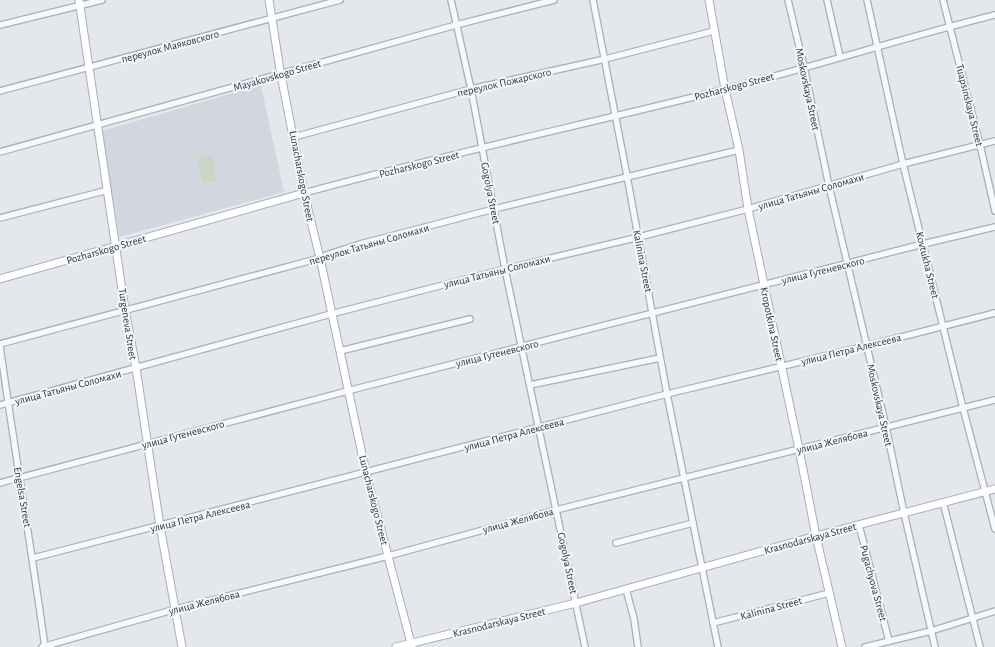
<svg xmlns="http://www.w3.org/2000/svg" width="995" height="647" viewBox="0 0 995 647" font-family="'Alegreya Sans',sans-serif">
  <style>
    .built { fill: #d2d6de }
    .green { fill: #c9d6c5 }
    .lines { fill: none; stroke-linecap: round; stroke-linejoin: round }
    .street-casing { stroke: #a9aeb7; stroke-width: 8 }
    .secondary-casing { stroke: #a9aeb7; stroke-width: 9 }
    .street { stroke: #f7f8fa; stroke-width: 5.5 }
    .secondary { stroke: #fff; stroke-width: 7 }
    .labels { text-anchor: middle; stroke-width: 4; stroke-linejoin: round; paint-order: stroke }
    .street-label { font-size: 11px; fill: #2b3445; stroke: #f4f6f9 }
  </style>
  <rect width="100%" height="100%" fill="#e4e7ec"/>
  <polygon class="built" points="261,85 284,192 119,237 102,131"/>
  <polygon class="green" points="213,156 216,181 202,183 198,158"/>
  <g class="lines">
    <defs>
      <g id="street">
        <polyline points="451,0 471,89 505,269 585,647"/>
        <polyline points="593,0 627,176 667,394 718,647"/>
        <polyline points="788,0 804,67 829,186 886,427 904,513 935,647"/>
        <polyline points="827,0 840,57"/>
        <polyline points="867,0 903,164 963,408 995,529"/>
        <polyline points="943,0 980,145 995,211"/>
        <polyline points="0,25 102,0"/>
        <polyline points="0,91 340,0"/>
        <polyline points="294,137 471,89 605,59 714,31"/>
        <polyline points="0,152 456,25 554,0"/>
        <path d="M304,193c138,-38 279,-68 418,-103 91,-23 181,-52 273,-75"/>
        <polyline points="0,218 108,190"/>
        <polyline points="0,344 320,258 329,254 360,244 494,209 739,150"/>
        <path d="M0,346c14,101 31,200 45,301"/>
        <polyline points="340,351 470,319"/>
        <polyline points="530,385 660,358"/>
        <polyline points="0,405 331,314 505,269 639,237 748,209 903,164 995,141"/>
        <polyline points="0,483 355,389 923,244 995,227"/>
        <polyline points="943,502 980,647"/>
        <polyline points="859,525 889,641"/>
        <polyline points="616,543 693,523"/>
        <polyline points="33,558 667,394 866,346 995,313"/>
        <polyline points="626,589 634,619 638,647"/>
        <polyline points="713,623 829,593"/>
        <polyline points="42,647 176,609 388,556 556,510 995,400"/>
        <polyline points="865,647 931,631 995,611"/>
      </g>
      <g id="secondary">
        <polyline points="79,0 125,310 136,368 160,526 182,647"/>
        <polyline points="269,0 280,70 304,193 320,258 366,473 412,647"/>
        <polyline points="709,0 725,89 739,150 748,209 799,449 816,536 842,647"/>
        <polyline points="0,279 304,193"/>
        <polyline points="396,647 576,603 812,537 995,489"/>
      </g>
    </defs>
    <use href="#street" class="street-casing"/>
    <use href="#secondary" class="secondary-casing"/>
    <use href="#street" class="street"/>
    <use href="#secondary" class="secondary"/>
  </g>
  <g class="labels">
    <g class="street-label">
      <text transform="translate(170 46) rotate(-15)" y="4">переулок Маяковского</text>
      <text transform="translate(277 75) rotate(-16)" y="4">Mayakovskogo Street</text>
      <text transform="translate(504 82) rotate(-13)" y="4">переулок Пожарского</text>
      <text transform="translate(734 86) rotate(-15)" y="4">Pozharskogo Street</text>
      <text transform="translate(808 89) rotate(78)" y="4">Moskovskaya Street</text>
      <text transform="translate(970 105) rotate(76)" y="4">Tuapsinskaya Street</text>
      <text transform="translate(419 164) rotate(-14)" y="4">Pozharskogo Street</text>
      <text transform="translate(302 176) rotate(79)" y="4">Lunacharskogo Street</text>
      <text transform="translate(811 191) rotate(-16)" y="4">улица Татьяны Соломахи</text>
      <text transform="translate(491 193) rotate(79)" y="4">Gogolya Street</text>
      <text transform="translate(369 244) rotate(-16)" y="4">переулок Татьяны Соломахи</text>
      <text transform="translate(106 249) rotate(-16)" y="4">Pozharskogo Street</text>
      <text transform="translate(643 261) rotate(79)" y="4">Kalinina Street</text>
      <text transform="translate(928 265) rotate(76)" y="4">Kovtukha Street</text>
      <text transform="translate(823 270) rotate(-14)" y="4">улица Гутеневского</text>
      <text transform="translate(497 271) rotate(-14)" y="4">улица Татьяны Соломахи</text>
      <text transform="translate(128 324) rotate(81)" y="4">Turgeneva Street</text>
      <text transform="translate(772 324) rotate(78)" y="4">Kropotkina Street</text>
      <text transform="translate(851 349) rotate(-14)" y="4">улица Петра Алексеева</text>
      <text transform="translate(497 353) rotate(-14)" y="4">улица Гутеневского</text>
      <text transform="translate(68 387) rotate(-15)" y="4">улица Татьяны Соломахи</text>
      <text transform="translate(880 405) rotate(77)" y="4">Moskovskaya Street</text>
      <text transform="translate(183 434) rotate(-15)" y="4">улица Гутеневского</text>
      <text transform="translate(514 434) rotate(-15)" y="4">улица Петра Алексеева</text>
      <text transform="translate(832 441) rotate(-14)" y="4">улица Желябова</text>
      <text transform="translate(23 497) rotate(80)" y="4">Engelsa Street</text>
      <text transform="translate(374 500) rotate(76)" y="4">Lunacharskogo Street</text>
      <text transform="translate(200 516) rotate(-14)" y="4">улица Петра Алексеева</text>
      <text transform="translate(518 520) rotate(-15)" y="4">улица Желябова</text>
      <text transform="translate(810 538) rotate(-15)" y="4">Krasnodarskaya Street</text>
      <text transform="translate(568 563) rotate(78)" y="4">Gogolya Street</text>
      <text transform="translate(874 583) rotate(75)" y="4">Pugachyova Street</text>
      <text transform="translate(204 602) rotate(-14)" y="4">улица Желябова</text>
      <text transform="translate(771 608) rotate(-15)" y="4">Kalinina Street</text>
      <text transform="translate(499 622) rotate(-14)" y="4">Krasnodarskaya Street</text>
    </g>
  </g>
</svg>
